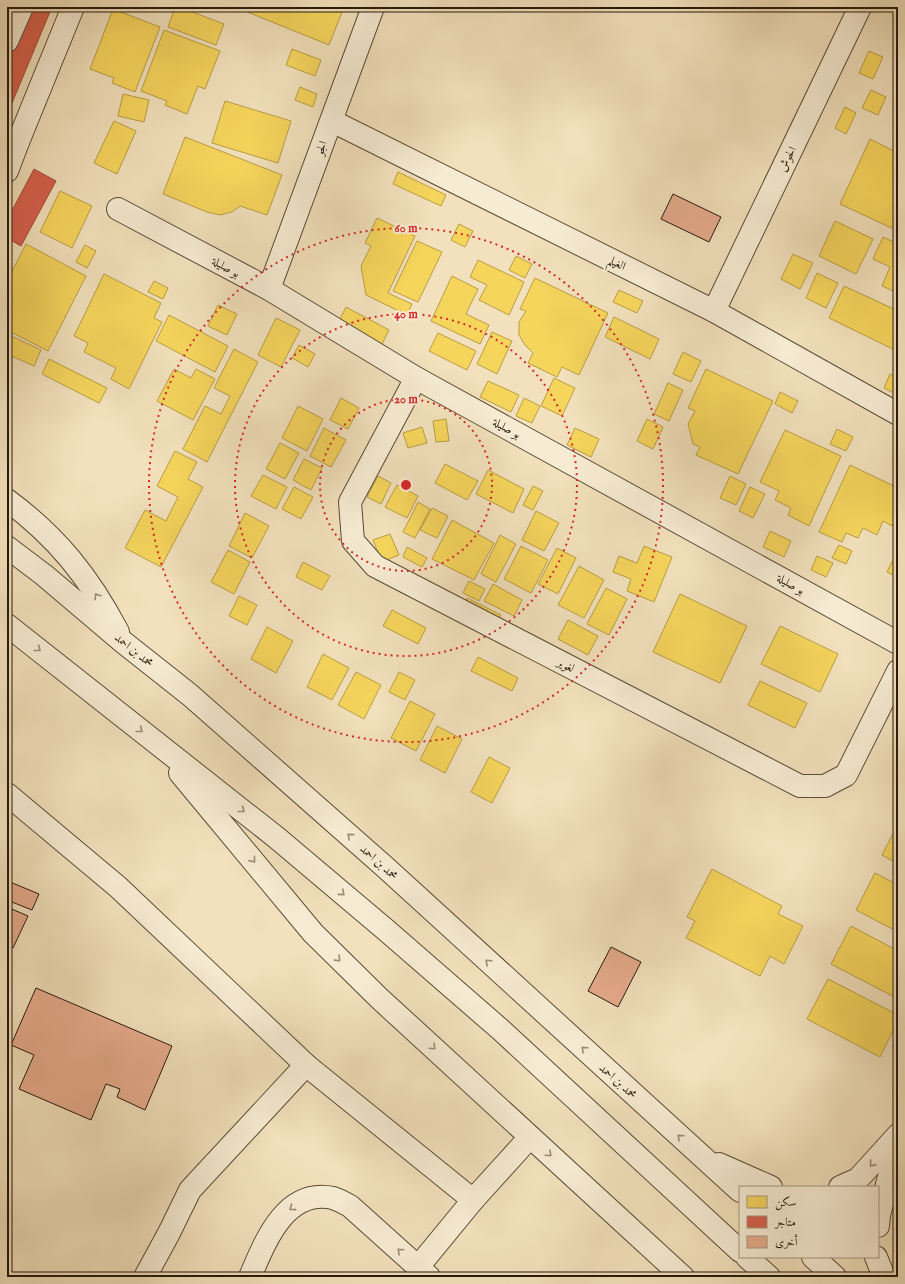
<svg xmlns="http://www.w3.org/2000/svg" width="905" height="1284" viewBox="0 0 905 1284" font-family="'IM FELL English',Amiri,serif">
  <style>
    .homes { fill: #f6d55c; stroke: #b89d44 }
    .shops { fill: #d6604d; stroke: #a14b3a }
    .building { fill: #e6ab8c; stroke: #26190c }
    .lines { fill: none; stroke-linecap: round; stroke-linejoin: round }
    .minor-casing { stroke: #594b38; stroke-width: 24 }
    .minor { stroke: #f7ecd3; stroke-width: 22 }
    .oneway { stroke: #998d79 }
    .ring { fill: none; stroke: #d62828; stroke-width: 2; stroke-dasharray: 2 4 }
    .labels { text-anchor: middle; stroke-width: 4; stroke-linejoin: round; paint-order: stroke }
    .street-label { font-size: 12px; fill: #26190c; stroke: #f7ecd3 }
    .centre { fill: #d62828; stroke: #f7ecd3; stroke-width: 2 }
    .ring-label { font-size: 12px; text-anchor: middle; font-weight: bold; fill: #d62828; stroke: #f7ecd3; stroke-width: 4; stroke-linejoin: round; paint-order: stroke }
  </style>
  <rect width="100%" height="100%" fill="#f2e1bc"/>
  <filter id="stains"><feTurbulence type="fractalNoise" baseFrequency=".005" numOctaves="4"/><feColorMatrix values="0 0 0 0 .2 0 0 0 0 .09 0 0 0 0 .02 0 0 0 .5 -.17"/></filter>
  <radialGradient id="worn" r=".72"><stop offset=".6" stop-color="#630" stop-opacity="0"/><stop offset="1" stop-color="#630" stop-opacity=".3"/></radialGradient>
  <g class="homes">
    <polygon points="175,7 179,7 224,24 216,45 168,27"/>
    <polygon points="235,7 344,7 329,45"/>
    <polygon points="113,9 160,27 135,92 112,83 114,78 90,69"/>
    <polygon points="164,30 220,51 205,89 198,86 187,114 165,105 167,101 141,91"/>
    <polygon points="292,49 321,60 315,76 286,65"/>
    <polygon points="869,51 883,57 873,79 859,73"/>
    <polygon points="300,87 317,94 313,107 295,100"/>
    <polygon points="871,90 886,97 878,115 862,108"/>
    <polygon points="123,94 149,100 144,122 118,116"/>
    <polygon points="225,101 291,121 278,163 212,143"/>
    <polygon points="845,107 856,113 846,134 835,128"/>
    <polygon points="114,121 136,131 117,174 94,163"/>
    <polygon points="185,137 282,175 267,215 240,206 232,212 220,215 207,212 163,194"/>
    <polygon points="870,139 898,153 898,231 840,204"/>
    <polygon points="398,172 446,195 441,206 393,184"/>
    <polygon points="60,191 92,206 72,248 40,232"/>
    <polygon points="377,218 415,236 388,293 412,304 407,315 366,295 361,266 371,246 365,243"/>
    <polygon points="835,221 873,239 856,274 819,256"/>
    <polygon points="459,224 473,231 465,247 451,240"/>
    <polygon points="883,237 898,244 898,293 882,286 890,267 873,259"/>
    <polygon points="417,241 442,252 418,302 393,291"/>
    <polygon points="26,244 86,276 48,351 7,330 7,281"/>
    <polygon points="85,245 96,251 87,268 76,262"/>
    <polygon points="793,254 813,263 800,289 781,279"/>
    <polygon points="516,256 532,264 525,278 509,270"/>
    <polygon points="478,260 524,282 509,315 479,300 487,285 470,277"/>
    <polygon points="817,273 838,283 826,308 806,298"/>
    <polygon points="104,274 161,303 154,318 162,322 129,389 111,379 116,368 84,352 88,343 74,336"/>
    <polygon points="452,276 478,289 466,314 489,325 480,344 431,321"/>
    <polygon points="535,278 608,313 579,375 562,367 557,377 528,363 533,353 525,345 519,335 519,322 526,311 520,309"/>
    <polygon points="154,281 168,288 163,299 148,292"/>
    <polygon points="844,286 898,311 898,349 897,351 829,318"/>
    <polygon points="619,290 643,301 637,313 613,302"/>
    <polygon points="218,305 237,314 227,335 208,326"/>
    <polygon points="346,307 389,330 381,346 338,323"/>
    <polygon points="169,315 228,346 215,372 156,341"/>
    <polygon points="614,317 659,339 650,359 605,337"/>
    <polygon points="276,318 300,330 281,367 258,355"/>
    <polygon points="492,332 512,341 497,374 477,364"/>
    <polygon points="438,333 476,351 467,370 429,351"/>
    <polygon points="7,334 41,350 34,366 7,354"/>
    <polygon points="299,345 315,354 308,367 292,358"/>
    <polygon points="234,349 258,362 207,462 183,449 205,406 221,414 230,396 214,388"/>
    <polygon points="683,352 701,361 691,382 673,374"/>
    <polygon points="49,359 107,388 99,403 42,374"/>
    <polygon points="174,369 191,378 196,369 215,379 193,420 157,401"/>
    <polygon points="706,369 773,401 738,474 696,455 700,447 693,444 688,424 695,411 688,408"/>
    <polygon points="890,374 898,378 898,395 884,388"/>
    <polygon points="554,378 575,388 562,416 541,406"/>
    <polygon points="488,381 519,395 511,412 480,397"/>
    <polygon points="668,383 683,390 669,421 654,414"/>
    <polygon points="780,392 798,401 792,413 775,404"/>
    <polygon points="341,398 359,408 348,429 330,420"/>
    <polygon points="524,398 540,406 532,423 516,416"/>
    <polygon points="298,406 323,419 307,451 282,438"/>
    <polygon points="446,419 449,441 436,442 433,421"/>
    <polygon points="647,419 663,427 653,449 637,441"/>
    <polygon points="422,427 427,443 408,448 403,433"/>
    <polygon points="324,428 346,440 331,467 310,456"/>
    <polygon points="575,428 599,439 591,457 567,445"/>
    <polygon points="837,429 853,437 846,451 830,444"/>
    <polygon points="785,430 841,456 809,526 788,515 791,508 775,500 779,491 760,482"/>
    <polygon points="280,443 299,453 285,479 266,469"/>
    <polygon points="175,451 197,462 188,479 203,487 161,567 125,548 145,510 166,521 178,497 157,486"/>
    <polygon points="304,459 322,468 311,490 293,480"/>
    <polygon points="445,464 478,481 467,500 435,483"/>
    <polygon points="850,465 898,488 898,514 892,526 883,521 877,535 863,528 858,538 846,533 842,542 819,532"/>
    <polygon points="488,470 524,489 513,513 476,494"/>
    <polygon points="263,475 287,487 276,509 251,496"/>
    <polygon points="378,476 391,483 381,504 367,497"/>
    <polygon points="730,476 746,484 736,505 720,498"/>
    <polygon points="397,485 418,496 407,518 385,507"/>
    <polygon points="533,486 543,491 533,510 523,505"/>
    <polygon points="294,487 313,497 301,519 282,509"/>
    <polygon points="750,487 765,494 753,518 739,511"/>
    <polygon points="418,502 430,509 415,538 403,532"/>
    <polygon points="432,508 448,516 437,538 420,530"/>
    <polygon points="536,511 559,523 544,551 522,540"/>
    <polygon points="245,513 269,526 252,558 229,546"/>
    <polygon points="452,520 494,543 474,580 432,559"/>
    <polygon points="770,531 791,541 784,557 763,547"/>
    <polygon points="390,534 399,555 382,562 373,540"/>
    <polygon points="500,535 516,544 496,582 481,574"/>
    <polygon points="839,545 852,551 846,564 832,558"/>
    <polygon points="521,546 548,560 531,593 504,579"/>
    <polygon points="644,546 672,557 654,602 627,591 631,579 613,572 619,556 637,563"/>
    <polygon points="407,547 427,558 422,567 403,557"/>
    <polygon points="557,548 576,558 558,594 538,584"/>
    <polygon points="898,549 898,577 887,572"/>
    <polygon points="228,550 250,562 234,594 211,582"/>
    <polygon points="817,556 833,563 826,577 811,570"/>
    <polygon points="303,562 330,576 322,590 296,577"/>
    <polygon points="579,566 604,580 584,618 558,605"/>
    <polygon points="469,581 485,589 479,601 463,593"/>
    <polygon points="493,584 522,600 514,616 484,601"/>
    <polygon points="606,588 627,599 609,635 587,624"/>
    <polygon points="680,594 747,626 720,683 653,652"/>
    <polygon points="239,596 257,605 247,625 229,616"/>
    <polygon points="467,598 501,615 494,627 461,610"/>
    <polygon points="392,610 426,628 418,644 383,626"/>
    <polygon points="568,620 598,636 588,655 558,639"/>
    <polygon points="780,626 838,654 820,692 761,664"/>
    <polygon points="267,627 293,641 276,673 251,659"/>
    <polygon points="323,654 349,668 332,700 307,687"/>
    <polygon points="478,657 518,678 512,691 471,671"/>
    <polygon points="356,672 381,685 364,719 338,705"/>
    <polygon points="399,672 415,680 405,700 389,692"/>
    <polygon points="760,681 807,703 795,728 748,705"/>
    <polygon points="410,701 435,714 416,751 391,738"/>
    <polygon points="437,726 462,739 445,773 420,760"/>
    <polygon points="489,757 510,768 492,803 471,792"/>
    <polygon points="898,824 898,864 882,855"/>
    <polygon points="712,869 782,906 778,914 803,926 784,964 770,956 760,976 686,938 695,921 687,917"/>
    <polygon points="875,873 898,885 898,932 856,910"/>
    <polygon points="851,926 898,951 898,999 831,964"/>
    <polygon points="828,979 898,1015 898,1021 880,1057 807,1019"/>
  </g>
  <g class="shops">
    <polygon points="24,7 52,7 7,115 7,47"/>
    <polygon points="34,169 56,181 21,246 7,238 7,220"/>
  </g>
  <g class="building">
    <polygon points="673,194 721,217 709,242 661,219"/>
    <polygon points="10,882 39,894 32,910 7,900 7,890"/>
    <polygon points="7,907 28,916 13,948 7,945"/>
    <polygon points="611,947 641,962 618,1007 588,991"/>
    <polygon points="36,988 172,1046 145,1110 117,1097 120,1089 106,1084 91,1120 19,1089 34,1055 11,1045"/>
  </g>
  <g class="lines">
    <defs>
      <g id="minor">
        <polyline points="7,41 22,7"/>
        <polyline points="332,121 714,311 898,414"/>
        <polyline points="7,137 18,142 7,171"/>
        <polyline points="18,142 73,7"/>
        <polyline points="118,209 269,289 416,378 898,643"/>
        <polyline points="269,289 373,7"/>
        <polyline points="714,311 860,7"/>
        <polyline points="416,378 350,502 353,541 375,566 800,786 825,786 846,775 898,671"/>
        <path d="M7,500c50,37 82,77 111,132"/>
        <polyline points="7,547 44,575 123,642 190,695 385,867 740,1191"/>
        <polyline points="7,625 277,838 386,930 501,1030 740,1251"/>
        <polyline points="180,773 313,933 379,998 683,1277"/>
        <polyline points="7,794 118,887 306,1065 473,1200 530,1137"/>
        <polyline points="719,1164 771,1187"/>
        <polyline points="840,1187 858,1179 898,1135"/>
        <polyline points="878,1226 879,1215 898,1142"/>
        <polyline points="747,1257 769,1277"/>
        <polyline points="813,1257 835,1277"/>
        <polyline points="876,1257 884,1277"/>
        <polyline points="418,1267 473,1200"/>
        <polyline points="145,1277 169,1233 190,1190 306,1065"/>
        <path d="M250,1277c15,-35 35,-89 83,-79 6,2 12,5 17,8l79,71"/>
      </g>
    </defs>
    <use href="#minor" class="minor-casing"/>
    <use href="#minor" class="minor"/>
  </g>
  <defs><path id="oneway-chevron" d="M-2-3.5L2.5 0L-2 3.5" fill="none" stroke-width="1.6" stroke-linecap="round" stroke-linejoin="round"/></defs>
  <g class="oneway">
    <use href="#oneway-chevron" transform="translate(97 596) rotate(-123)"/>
    <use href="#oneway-chevron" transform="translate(38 649) rotate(38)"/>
    <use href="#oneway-chevron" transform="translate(140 730) rotate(39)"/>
    <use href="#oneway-chevron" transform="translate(242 810) rotate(38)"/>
    <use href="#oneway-chevron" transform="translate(350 836) rotate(-139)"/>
    <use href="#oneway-chevron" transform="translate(253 860) rotate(51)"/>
    <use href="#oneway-chevron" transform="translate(342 893) rotate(40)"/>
    <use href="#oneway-chevron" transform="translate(338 959) rotate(44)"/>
    <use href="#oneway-chevron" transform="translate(488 962) rotate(-137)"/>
    <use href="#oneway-chevron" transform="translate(433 1047) rotate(43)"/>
    <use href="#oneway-chevron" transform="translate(584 1049) rotate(-138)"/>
    <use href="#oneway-chevron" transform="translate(680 1137) rotate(-138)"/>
    <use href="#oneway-chevron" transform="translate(549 1154) rotate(43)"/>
    <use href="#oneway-chevron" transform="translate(872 1164) rotate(132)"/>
    <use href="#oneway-chevron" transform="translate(292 1208) rotate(144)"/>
    <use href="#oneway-chevron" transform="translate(400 1251) rotate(-138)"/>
  </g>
  <g class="ring">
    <circle cx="406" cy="485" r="86"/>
    <circle cx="406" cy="485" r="171"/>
    <circle cx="406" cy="485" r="257"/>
  </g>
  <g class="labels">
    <g class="street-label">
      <text transform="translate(321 148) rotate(-70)" y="4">الجو</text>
      <text transform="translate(787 159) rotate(-64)" y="4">الحوش</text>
      <text transform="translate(617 263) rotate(26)" y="4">الغيلم</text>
      <text transform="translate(226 267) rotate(28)" y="4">بو صليلة</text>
      <text transform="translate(507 428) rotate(29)" y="4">بو صليلة</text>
      <text transform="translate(791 584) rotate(29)" y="4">بو صليلة</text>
      <text transform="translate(134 650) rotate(39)" y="4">محمد بن احمد</text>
      <text transform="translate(566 665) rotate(27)" y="4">لغوير</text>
      <text transform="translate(379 862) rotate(42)" y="4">محمد بن احمد</text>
      <text transform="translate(618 1081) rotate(42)" y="4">محمد بن احمد</text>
    </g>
  </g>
  <circle cx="406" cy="485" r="6" class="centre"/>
  <g class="ring-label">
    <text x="406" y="232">60 m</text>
    <text x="406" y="318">40 m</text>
    <text x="406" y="403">20 m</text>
  </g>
  <rect width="905" height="1284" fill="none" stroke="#f2e1bc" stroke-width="24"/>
  <rect x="8" y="8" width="889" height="1268" fill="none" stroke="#26190c" stroke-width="2"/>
  <rect x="12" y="12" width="881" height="1260" fill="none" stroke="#26190c"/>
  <rect x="739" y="1186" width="140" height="72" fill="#f7ecd3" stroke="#a39883"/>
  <rect x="747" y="1196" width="20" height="12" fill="#f6d55c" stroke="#a39883"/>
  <text x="775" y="1206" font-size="12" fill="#26190c">سكن</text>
  <rect x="747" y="1216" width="20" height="12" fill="#d6604d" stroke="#a39883"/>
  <text x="775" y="1226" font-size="12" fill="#26190c">متاجر</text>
  <rect x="747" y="1236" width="20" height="12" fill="#e6ab8c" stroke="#a39883"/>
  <text x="775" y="1246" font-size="12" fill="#26190c">أخرى</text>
  <rect width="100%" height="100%" filter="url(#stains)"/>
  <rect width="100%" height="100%" fill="url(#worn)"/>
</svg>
